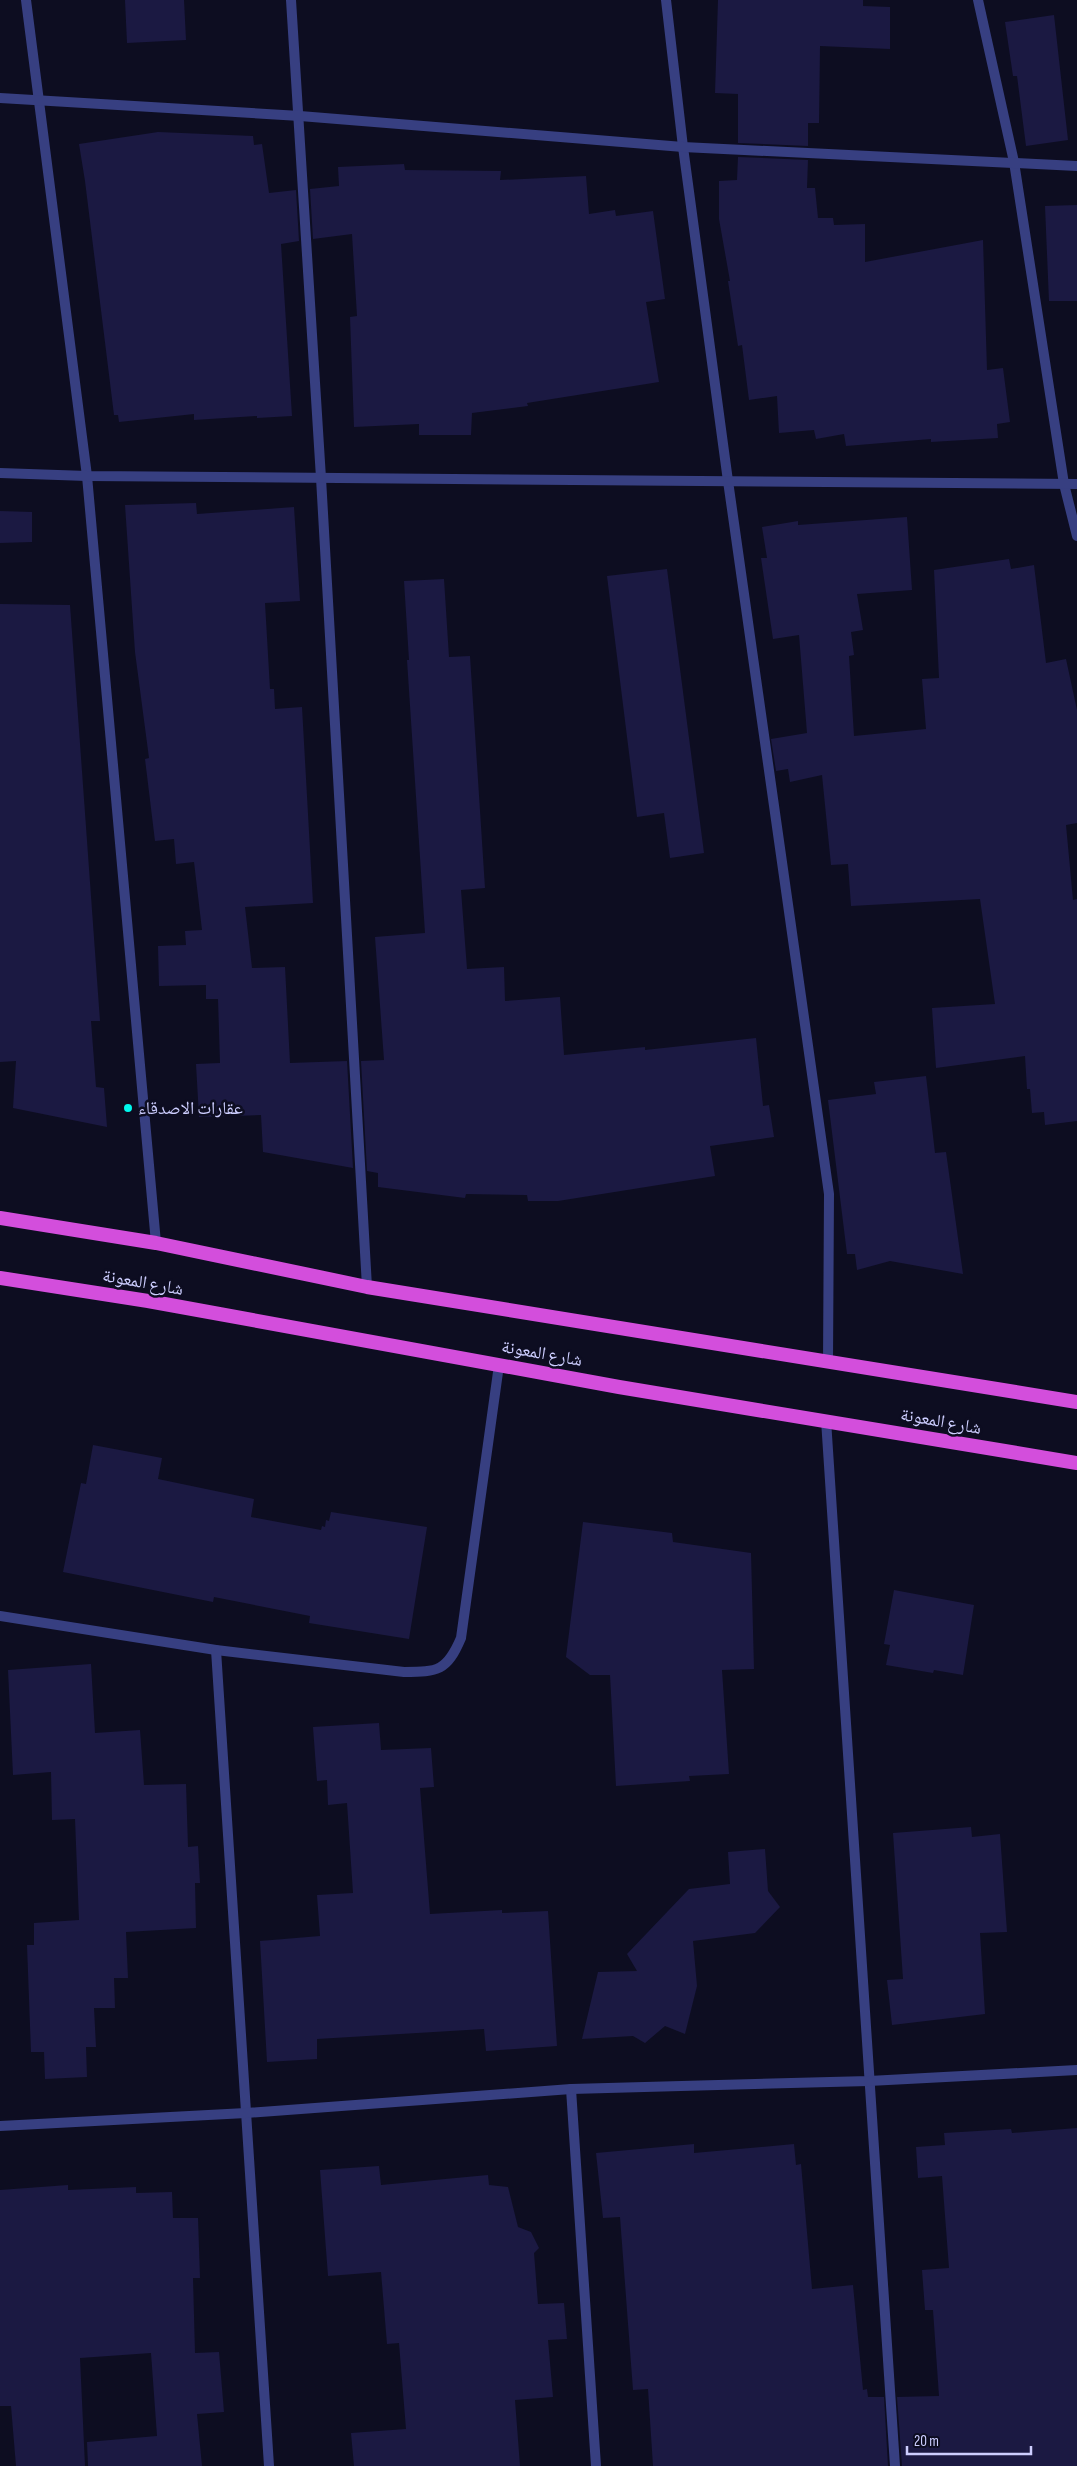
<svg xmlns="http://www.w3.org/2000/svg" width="1077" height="2466" viewBox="0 0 1077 2466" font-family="'Sofia Sans Condensed','Noto Naskh Arabic',sans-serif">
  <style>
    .building { fill: #1b1942 }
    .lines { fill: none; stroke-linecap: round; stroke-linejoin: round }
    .minor { stroke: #373f81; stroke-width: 10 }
    .trunk { stroke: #d34edc; stroke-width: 14 }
    .poi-dot { fill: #00f8ed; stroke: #0d0d21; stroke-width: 2 }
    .labels { text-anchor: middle; stroke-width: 5; stroke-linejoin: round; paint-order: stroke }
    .poi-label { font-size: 18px; fill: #cdceff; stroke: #0d0d21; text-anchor: start }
    .street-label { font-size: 18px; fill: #cdceff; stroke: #0d0d21 }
  </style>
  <rect width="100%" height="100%" fill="#0d0d21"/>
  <g class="building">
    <polygon points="125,0 184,0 186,40 127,43"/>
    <polygon points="718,0 863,0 863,6 890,7 890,49 820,46 819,123 808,123 808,146 738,143 738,94 715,93"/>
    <polygon points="1054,15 1068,140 1026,146 1017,76 1013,76 1005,22"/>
    <polygon points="158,132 253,136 254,145 262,144 269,193 296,190 299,241 281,244 292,416 257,418 257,416 194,420 194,414 119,422 118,415 114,415 85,181 79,144"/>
    <polygon points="738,157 808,160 807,188 815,188 818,218 833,218 834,225 865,224 865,262 983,240 987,370 1003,368 1010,422 997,424 998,438 931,442 931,439 846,446 844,434 816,439 814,430 779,433 777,396 749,400 742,345 738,346 728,281 730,281 719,219 719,181 737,180"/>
    <polygon points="404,164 405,170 501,171 500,180 586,176 589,214 615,210 616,216 653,211 665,299 646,302 659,382 527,403 528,406 472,413 471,435 419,435 419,424 354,427 350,317 357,316 352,234 313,239 310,189 339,186 338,167"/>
    <polygon points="1077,205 1077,301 1049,301 1045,206"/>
    <polygon points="196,503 197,514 294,507 300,601 265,603 270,689 274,689 275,709 302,707 313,903 245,907 252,968 285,967 290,1063 347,1061 353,1168 263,1152 261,1115 199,1117 196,1064 220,1063 218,999 206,999 206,985 159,986 158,946 186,945 185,931 202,930 194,862 176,864 174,839 155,841 145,759 149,758 135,652 125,505"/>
    <polygon points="0,511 32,512 32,542 0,543"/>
    <polygon points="907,517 912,590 857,594 863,630 851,632 854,655 849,656 854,736 926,729 922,679 939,678 934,570 1009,559 1011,569 1034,565 1046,663 1066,659 1077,710 1077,823 1066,825 1073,900 1077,899 1077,1121 1045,1125 1044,1112 1032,1113 1030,1089 1027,1089 1025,1056 936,1068 932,1008 995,1004 980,899 851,906 848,864 831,865 822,775 790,782 788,769 776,771 771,739 807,733 799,635 773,639 761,558 767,558 762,527 798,521 798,525"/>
    <polygon points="667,569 704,853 670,858 664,813 637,817 607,576"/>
    <polygon points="444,579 449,657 470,656 485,888 461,890 467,969 504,967 505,1001 560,997 564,1055 645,1047 645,1050 756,1038 763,1106 769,1105 774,1137 710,1146 715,1176 558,1201 528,1201 527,1195 466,1194 465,1198 378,1187 378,1173 367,1171 361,1061 384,1060 375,937 425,933 407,660 409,660 404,581"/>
    <polygon points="0,604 70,605 100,1021 91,1021 96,1087 104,1088 107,1127 13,1108 16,1061 0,1062"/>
    <polygon points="926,1076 935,1153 946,1152 963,1274 890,1261 857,1270 855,1254 847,1254 828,1100 876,1094 874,1082"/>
    <polygon points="93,1445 162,1458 158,1479 254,1499 251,1517 321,1530 322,1526 325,1527 326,1520 329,1521 331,1512 427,1527 409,1639 309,1623 310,1616 214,1597 213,1602 63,1572 81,1483 86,1484"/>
    <polygon points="583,1522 672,1533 673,1542 751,1553 754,1669 722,1670 729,1774 689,1776 690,1781 616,1786 610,1675 590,1675 566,1657"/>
    <polygon points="894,1590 974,1605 963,1675 934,1670 933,1673 886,1665 890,1645 884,1644"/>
    <polygon points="91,1664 95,1733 140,1730 144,1785 186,1784 188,1847 198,1846 200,1883 195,1883 196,1928 126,1932 128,1978 114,1978 115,2008 94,2008 96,2047 86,2047 87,2077 45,2079 44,2052 31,2052 27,1945 34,1945 34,1923 79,1920 75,1819 52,1820 51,1772 13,1775 8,1670"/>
    <polygon points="379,1723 381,1750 431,1748 434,1787 420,1788 430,1914 502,1910 502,1913 548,1911 557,2046 486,2051 484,2029 317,2039 317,2059 267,2062 260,1941 320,1936 317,1895 353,1893 347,1803 328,1805 327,1780 317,1781 313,1727"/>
    <polygon points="971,1827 972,1837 1000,1834 1007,1932 980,1933 985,2014 892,2025 887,1980 903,1979 893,1833"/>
    <polygon points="765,1849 768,1891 780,1907 755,1933 693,1941 697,1986 685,2034 665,2026 645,2043 633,2036 582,2039 598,1972 637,1971 627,1954 689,1889 730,1884 728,1852"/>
    <polygon points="1077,2128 1077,2466 902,2466 897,2397 939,2396 933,2310 925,2310 922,2270 949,2268 942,2176 918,2178 916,2147 945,2145 944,2133 1011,2129 1012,2133"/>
    <polygon points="694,2144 694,2153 794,2144 796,2165 801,2164 812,2289 853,2285 863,2390 867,2389 868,2397 884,2397 888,2466 653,2466 648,2389 633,2390 620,2217 603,2218 596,2153"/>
    <polygon points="379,2166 381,2185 488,2175 489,2185 508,2187 518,2227 531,2232 539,2248 534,2253 538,2304 564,2303 567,2339 548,2340 553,2397 515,2400 520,2466 354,2466 351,2433 406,2429 399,2343 387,2344 381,2272 328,2276 320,2170"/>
    <polygon points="68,2185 68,2190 136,2187 136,2193 172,2192 173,2218 198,2218 200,2278 193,2278 195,2353 219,2352 224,2412 197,2414 202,2466 88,2466 87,2442 157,2436 151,2353 80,2358 85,2466 16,2466 11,2406 0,2406 0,2190"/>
  </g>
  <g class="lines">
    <g class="minor">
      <polyline points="26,0 87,476 156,1243"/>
      <polyline points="291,0 321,478 367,1287"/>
      <polyline points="666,0 683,147 728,481 829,1194 828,1362"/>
      <polyline points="978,0 1014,162 1064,484 1077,536"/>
      <polyline points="0,98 300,116 683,147 1077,166"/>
      <polyline points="0,473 87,476 1077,484"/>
      <polyline points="826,1420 895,2466"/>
      <path d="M0,1616l216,34 188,22c34,0 43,-1 57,-34l38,-273"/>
      <polyline points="216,1650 269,2466"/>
      <polyline points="571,2089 596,2466"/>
      <polyline points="0,2126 246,2113 571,2089 869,2081 1077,2070"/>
    </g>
    <g class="trunk">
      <polyline points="0,1218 156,1243 367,1287 1077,1402"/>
      <polyline points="0,1278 148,1301 619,1387 1077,1463"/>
    </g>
  </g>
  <circle class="poi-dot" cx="128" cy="1108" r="5"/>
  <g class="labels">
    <g class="poi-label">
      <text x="138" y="1114">عقارات الاصدقاء</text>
    </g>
    <g class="street-label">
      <text transform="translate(143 1282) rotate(10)" y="6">شارع المعونة</text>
      <text transform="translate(542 1353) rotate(10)" y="6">شارع المعونة</text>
      <text transform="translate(941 1421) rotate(10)" y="6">شارع المعونة</text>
    </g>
  </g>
  <path d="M907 2446v8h124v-8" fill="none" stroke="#cdceff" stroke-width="2.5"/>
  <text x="914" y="2446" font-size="15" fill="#cdceff" stroke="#0d0d21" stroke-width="4" paint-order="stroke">20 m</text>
</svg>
